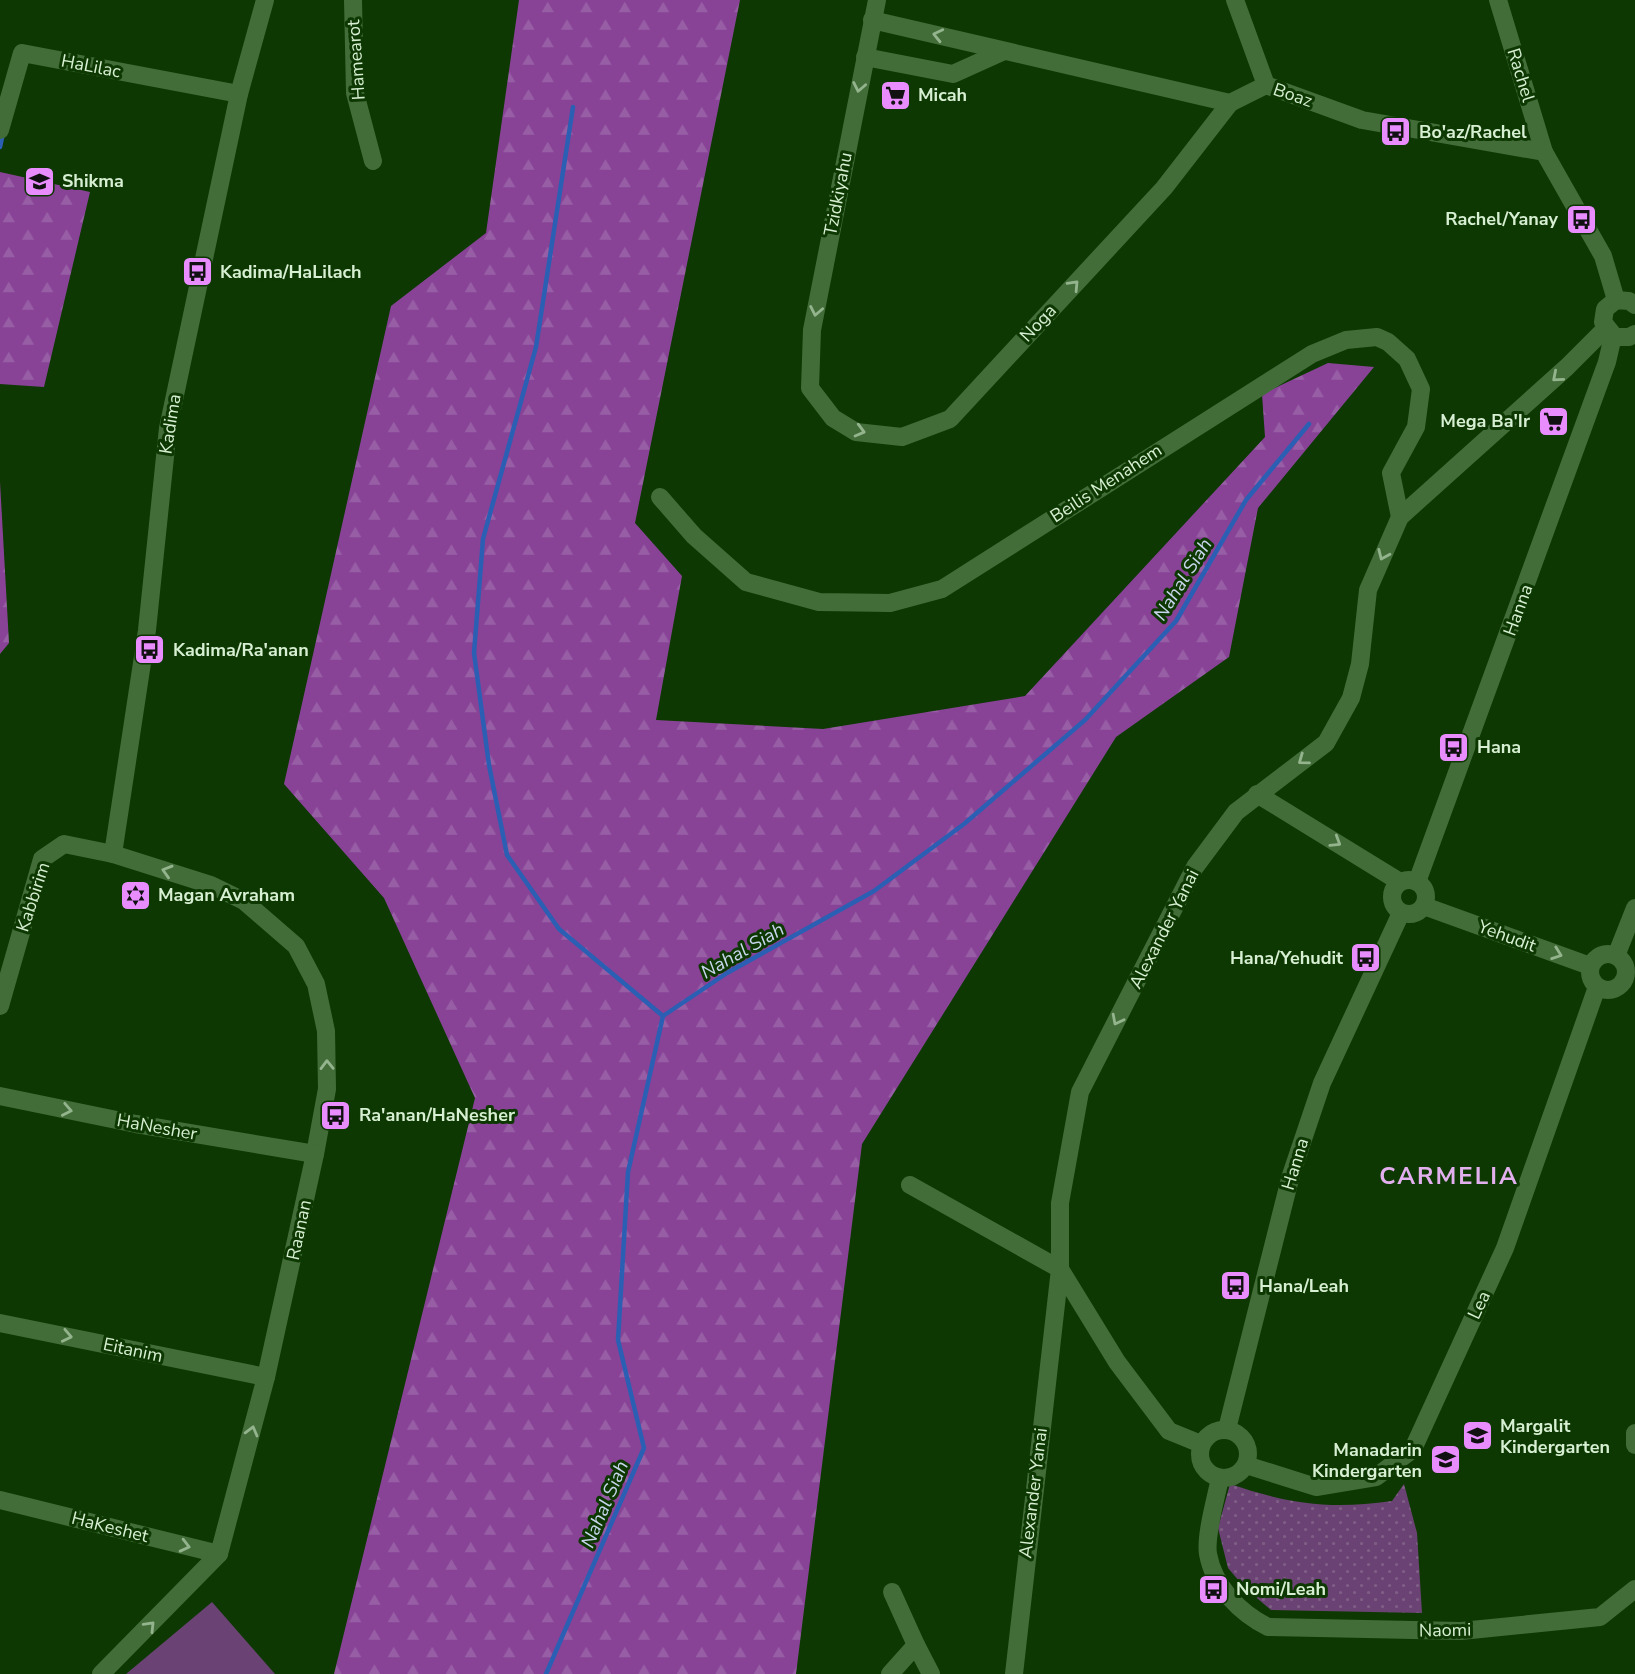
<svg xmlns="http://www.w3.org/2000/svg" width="1635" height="1674" viewBox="0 0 1635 1674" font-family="'Nunito Sans',sans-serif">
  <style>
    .grass { fill: url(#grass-dots) }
    .forest { fill: url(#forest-firs) }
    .garden { fill: #6a4273 }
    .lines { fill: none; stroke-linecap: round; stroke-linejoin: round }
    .stream { stroke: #2b5fb4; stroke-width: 4.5 }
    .minor { stroke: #426d39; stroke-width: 18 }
    .oneway { stroke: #94b48d }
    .labels { text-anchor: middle; stroke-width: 6; stroke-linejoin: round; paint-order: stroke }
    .street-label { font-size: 18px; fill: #d7efd2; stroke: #0d3802 }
    .poi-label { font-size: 18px; font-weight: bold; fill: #d7efd2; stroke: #0d3802; text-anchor: start }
    .water-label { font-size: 19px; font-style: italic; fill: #c7d5ec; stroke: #0d3802 }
    .district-label { font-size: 24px; font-weight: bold; letter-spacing: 2px; fill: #e2b0ee; stroke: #0d3802 }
  </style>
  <defs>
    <pattern id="grass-dots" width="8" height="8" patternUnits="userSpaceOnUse" patternTransform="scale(1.75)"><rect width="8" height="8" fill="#6a4273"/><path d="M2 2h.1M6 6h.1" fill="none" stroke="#7f5e86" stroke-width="1.8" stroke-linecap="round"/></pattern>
    <pattern id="forest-firs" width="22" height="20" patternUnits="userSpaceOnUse" patternTransform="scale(1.75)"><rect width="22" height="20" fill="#884397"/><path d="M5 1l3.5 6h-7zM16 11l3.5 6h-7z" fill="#985ea5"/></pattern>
  </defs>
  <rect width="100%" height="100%" fill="#0d3802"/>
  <path class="grass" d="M1230,1484c60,20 99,26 162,17l12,-17 13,49 5,80 -151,-3 -26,-22 -17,-20 -10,-40z"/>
  <g class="forest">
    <polygon points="519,0 740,0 635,523 682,576 656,720 823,729 1025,696 1265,437 1262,394 1328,363 1374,367 1258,508 1229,657 1116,737 862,1144 796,1674 334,1674 475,1098 384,898 284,784 391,306 486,233"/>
    <polygon points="0,172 90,192 44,387 0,384"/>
    <polygon points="0,482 9,643 0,654"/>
  </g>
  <polygon class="garden" points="212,1602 275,1674 126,1674"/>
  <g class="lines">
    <g class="stream">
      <polyline points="573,107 536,347 483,539 474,653 489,765 507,855 559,929 663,1016"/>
      <polyline points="0,147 3,133"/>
      <polyline points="546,1674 644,1448 618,1340 628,1172 663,1016 727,973 874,891 964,824 1085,720 1176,621 1246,500 1309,424"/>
    </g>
    <g class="minor">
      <polyline points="353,0 355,93 373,161"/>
      <polyline points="877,0 812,330 810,388 833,418 856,432 902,437 950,419 1164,188 1230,103"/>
      <polyline points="1235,0 1266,85"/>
      <polyline points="1498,0 1544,152 1603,256 1616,300"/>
      <polyline points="872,20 1230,103 1266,85 1362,120 1544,152"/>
      <polyline points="865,57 953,74 1004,51"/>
      <polyline points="0,130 22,53 239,94"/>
      <polyline points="1635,305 1629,301 1616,300 1605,309 1603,322 1615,337 1629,337 1635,334"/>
      <polyline points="660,497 694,536 746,582 819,602 890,603 942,589 1312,354 1346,340 1377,337 1388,342 1407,359 1421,389 1416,427 1391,473 1400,517"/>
      <polyline points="1257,794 1400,882"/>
      <polyline points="113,854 147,630 168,428 239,94 265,0"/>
      <circle cx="1409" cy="897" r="17"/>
      <polyline points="1417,882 1607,362 1613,336"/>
      <polyline points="1424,906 1590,966"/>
      <circle cx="1608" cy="972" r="18"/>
      <polyline points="1616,956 1635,908"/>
      <polyline points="0,1006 42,859 64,844 113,854 211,885 244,901 296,946 316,984 326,1031 327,1089 315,1154 266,1377 219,1554 101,1674"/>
      <polyline points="0,1096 136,1124 315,1154"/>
      <polyline points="910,1185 1060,1269 1117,1362 1169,1431 1201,1444"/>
      <polyline points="0,1323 266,1377"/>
      <polyline points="1227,1429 1291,1175 1322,1083 1401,913"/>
      <circle cx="1224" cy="1454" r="24"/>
      <polyline points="1635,1433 1635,1445"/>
      <polyline points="1246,1465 1316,1487 1376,1477 1413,1449 1505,1248 1597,987"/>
      <path d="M1220,1478c-4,20 -15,58 -12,76 6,33 32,59 60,73l193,4 139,-14 35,-28"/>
      <polyline points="0,1500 219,1554"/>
      <polyline points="892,1592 916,1645"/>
      <polyline points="890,1674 916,1645 931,1674"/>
      <polyline points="1014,1674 1060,1269 1060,1203 1080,1092 1195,867 1236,812 1326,743 1351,698 1360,664 1368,590 1400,517 1567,367 1605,329"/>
    </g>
  </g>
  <defs><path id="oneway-chevron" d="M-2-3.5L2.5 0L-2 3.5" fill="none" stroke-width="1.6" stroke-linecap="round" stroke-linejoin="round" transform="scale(1.75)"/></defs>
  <g class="oneway">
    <use href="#oneway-chevron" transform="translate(938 35) rotate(-167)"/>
    <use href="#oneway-chevron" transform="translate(859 87) rotate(101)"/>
    <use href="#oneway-chevron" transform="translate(1074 285) rotate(-47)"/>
    <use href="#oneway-chevron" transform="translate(816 311) rotate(101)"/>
    <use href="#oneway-chevron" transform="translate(1557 377) rotate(139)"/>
    <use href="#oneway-chevron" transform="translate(860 431) rotate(15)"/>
    <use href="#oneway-chevron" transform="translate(1383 555) rotate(114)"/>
    <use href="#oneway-chevron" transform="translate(1303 760) rotate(144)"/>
    <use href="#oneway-chevron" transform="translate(1336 842) rotate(32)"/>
    <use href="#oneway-chevron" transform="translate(167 871) rotate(-163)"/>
    <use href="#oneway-chevron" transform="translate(1557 954) rotate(20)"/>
    <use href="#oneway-chevron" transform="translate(1117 1020) rotate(117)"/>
    <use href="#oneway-chevron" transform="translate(327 1065) rotate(-91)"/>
    <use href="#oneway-chevron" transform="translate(67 1110) rotate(11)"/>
    <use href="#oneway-chevron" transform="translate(67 1336) rotate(12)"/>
    <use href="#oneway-chevron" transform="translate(252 1431) rotate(-75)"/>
    <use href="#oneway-chevron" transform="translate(185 1546) rotate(14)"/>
    <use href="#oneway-chevron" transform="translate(150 1626) rotate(-46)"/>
  </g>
  <defs>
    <symbol id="supermarket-square" viewBox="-11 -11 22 22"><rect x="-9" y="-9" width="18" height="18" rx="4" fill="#e98dfe" stroke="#0d3802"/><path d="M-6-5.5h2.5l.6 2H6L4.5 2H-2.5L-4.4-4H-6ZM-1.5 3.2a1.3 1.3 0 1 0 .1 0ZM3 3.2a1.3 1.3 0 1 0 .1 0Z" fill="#111"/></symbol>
    <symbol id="bus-square" viewBox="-11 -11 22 22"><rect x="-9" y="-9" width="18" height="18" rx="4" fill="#e98dfe" stroke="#0d3802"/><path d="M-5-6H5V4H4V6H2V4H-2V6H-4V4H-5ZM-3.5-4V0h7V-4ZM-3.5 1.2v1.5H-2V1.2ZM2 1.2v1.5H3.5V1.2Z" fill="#111"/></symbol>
    <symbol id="school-square" viewBox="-11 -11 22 22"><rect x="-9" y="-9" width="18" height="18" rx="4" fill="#e98dfe" stroke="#0d3802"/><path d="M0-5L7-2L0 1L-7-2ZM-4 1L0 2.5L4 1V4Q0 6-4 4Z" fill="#111"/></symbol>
    <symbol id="synagogue-square" viewBox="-11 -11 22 22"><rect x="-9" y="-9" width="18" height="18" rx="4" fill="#e98dfe" stroke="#0d3802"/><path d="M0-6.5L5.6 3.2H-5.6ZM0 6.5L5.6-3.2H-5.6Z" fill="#111"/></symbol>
  </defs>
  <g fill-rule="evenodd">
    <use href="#supermarket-square" x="878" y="78" width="35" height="35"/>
    <use href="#bus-square" x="1378" y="114" width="35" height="35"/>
    <use href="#school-square" x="22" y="164" width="35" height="35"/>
    <use href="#bus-square" x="1564" y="202" width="35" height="35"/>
    <use href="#bus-square" x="180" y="254" width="35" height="35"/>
    <use href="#supermarket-square" x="1536" y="404" width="35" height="35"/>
    <use href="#bus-square" x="132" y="632" width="35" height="35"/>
    <use href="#bus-square" x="1436" y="730" width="35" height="35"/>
    <use href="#synagogue-square" x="118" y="878" width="35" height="35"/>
    <use href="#bus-square" x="1348" y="940" width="35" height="35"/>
    <use href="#bus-square" x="318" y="1098" width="35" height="35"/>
    <use href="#bus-square" x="1218" y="1268" width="35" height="35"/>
    <use href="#school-square" x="1460" y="1418" width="35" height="35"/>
    <use href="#school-square" x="1428" y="1442" width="35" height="35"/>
    <use href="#bus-square" x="1196" y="1572" width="35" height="35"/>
  </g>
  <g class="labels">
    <g class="street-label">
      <text transform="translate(356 60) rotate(-94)" y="6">Hamearot</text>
      <text transform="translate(91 66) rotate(11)" y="6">HaLilac</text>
      <text transform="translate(1521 75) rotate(73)" y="6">Rachel</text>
      <text transform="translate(1293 95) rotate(19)" y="6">Boaz</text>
      <text transform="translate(838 194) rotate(-79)" y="6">Tzidkiyahu</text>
      <text transform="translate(1038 323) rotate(-47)" y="6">Noga</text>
      <text transform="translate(170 424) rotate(-81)" y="6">Kadima</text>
      <text transform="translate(1106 483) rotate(-33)" y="6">Beilis Menahem</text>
      <text transform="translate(1518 610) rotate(-70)" y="6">Hanna</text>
      <text transform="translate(33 897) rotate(-72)" y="6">Kabbirim</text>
      <text transform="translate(1164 929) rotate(-63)" y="6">Alexander Yanai</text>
      <text transform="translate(1507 936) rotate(20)" y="6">Yehudit</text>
      <text transform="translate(157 1127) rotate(10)" y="6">HaNesher</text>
      <text transform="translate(1295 1164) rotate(-73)" y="6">Hanna</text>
      <text transform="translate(299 1230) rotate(-78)" y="6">Raanan</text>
      <text transform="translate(1479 1305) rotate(-65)" y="6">Lea</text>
      <text transform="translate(133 1350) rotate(12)" y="6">Eitanim</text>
      <text transform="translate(1033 1493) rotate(-83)" y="6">Alexander Yanai</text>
      <text transform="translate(110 1527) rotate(14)" y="6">HaKeshet</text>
      <text transform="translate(1445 1630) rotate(-1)" y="6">Naomi</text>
    </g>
    <g class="poi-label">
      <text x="918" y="101">Micah</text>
      <text x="1419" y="138">Bo'az/Rachel</text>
      <text x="62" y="187">Shikma</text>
      <text x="1558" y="225" text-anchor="end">Rachel/Yanay</text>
      <text x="220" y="278">Kadima/HaLilach</text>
      <text x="1530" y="427" text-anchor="end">Mega Ba'Ir</text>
      <text x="173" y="656">Kadima/Ra'anan</text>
      <text x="1477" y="753">Hana</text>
      <text x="158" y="901">Magan Avraham</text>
      <text x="1343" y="964" text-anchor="end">Hana/Yehudit</text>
      <text x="359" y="1121">Ra'anan/HaNesher</text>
      <text x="1259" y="1292">Hana/Leah</text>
      <text x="1500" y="1432">Margalit<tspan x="1500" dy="21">Kindergarten</tspan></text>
      <text x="1422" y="1456" text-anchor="end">Manadarin<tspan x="1422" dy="21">Kindergarten</tspan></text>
      <text x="1236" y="1595">Nomi/Leah</text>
    </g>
    <g class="water-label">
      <text transform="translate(1182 579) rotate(-58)" y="7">Nahal Siah</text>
      <text transform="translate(742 950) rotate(-30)" y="7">Nahal Siah</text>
      <text transform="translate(604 1504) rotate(-67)" y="7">Nahal Siah</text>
    </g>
    <g class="district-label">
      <text x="1449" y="1184">CARMELIA</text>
    </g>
  </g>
</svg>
